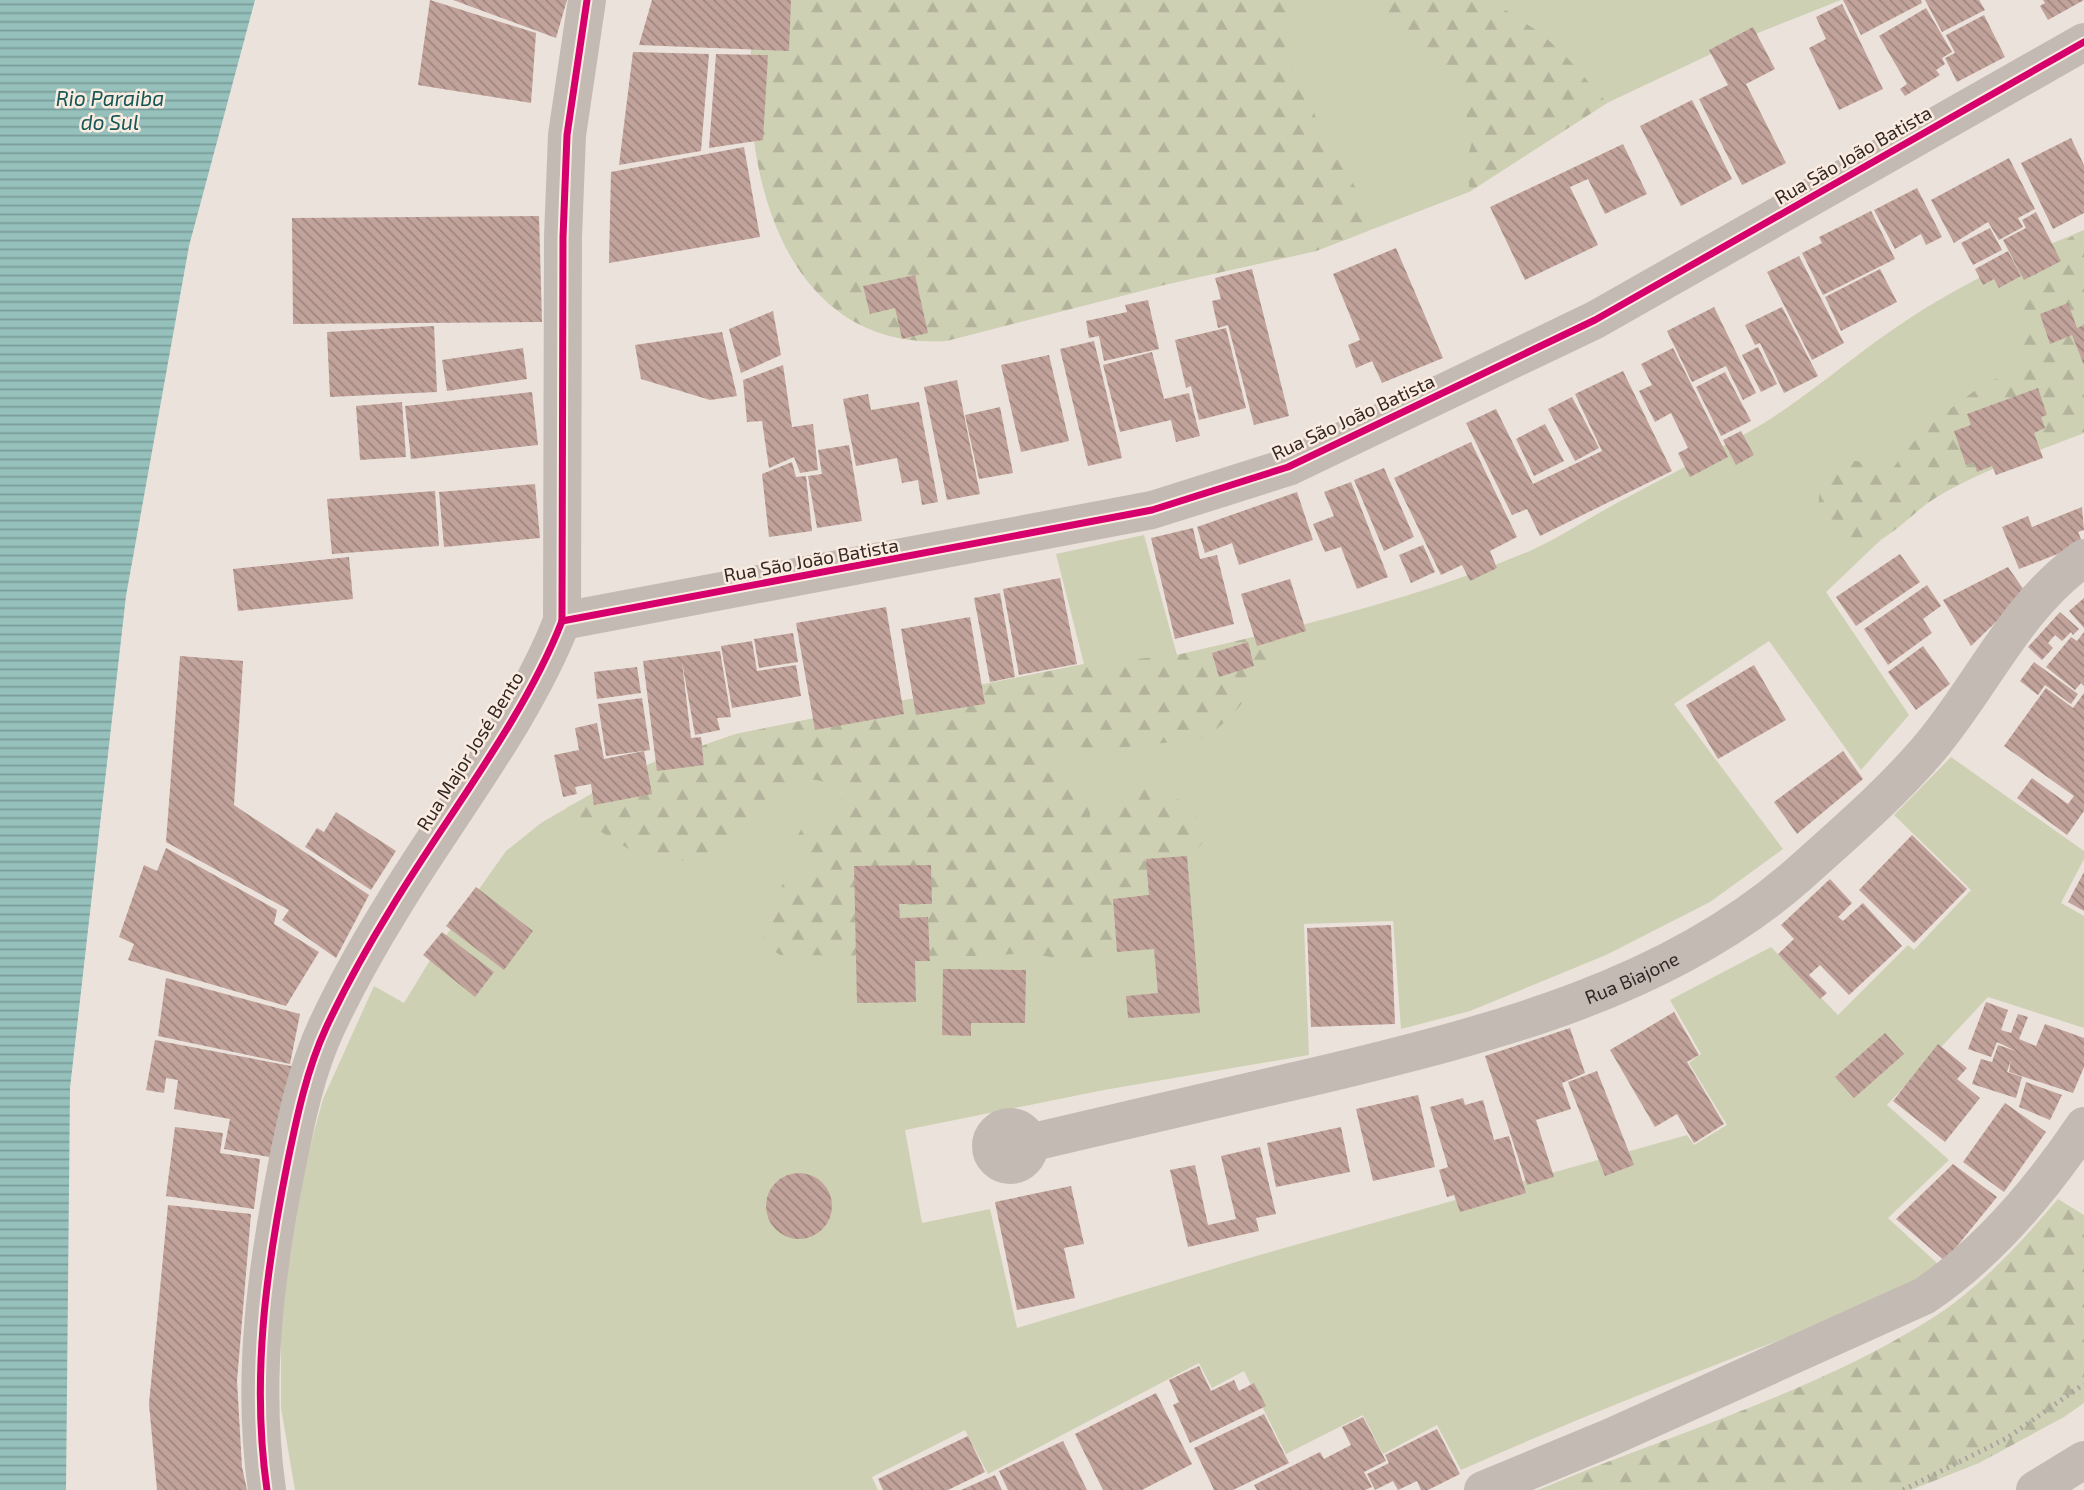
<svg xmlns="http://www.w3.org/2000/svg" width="2084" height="1490" viewBox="0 0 2084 1490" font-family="'Exo 2',sans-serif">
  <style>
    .grass { fill: #ced0b3 }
    .forest { fill: url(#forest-firs) }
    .water { fill: url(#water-rules) }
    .building { fill: url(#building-back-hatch) }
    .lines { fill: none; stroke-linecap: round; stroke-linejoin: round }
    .minor { stroke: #c4bab4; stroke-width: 38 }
    .rail { stroke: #aba39f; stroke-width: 5; stroke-dasharray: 2 5; stroke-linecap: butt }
    .cycleway-casing { stroke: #faece0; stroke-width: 11 }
    .cycleway { stroke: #d6006c; stroke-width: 7 }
    .labels { text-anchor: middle; stroke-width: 5; stroke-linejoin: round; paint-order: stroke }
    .street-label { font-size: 19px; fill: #342723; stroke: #faece0 }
    .water-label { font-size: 21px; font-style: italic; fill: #165857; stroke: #faece0 }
  </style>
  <defs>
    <pattern id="forest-firs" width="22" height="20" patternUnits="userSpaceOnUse" patternTransform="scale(1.75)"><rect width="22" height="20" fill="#ced0b3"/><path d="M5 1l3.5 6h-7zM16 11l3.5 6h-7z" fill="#b2b39a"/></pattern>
    <pattern id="water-rules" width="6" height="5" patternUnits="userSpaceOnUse" patternTransform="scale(1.75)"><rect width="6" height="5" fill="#95c0bc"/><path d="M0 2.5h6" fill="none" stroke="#7a9c98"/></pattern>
    <pattern id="building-back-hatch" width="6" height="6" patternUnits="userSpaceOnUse" patternTransform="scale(1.75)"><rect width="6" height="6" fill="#c1a39b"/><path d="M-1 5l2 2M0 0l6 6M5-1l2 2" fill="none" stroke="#9e857e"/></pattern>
  </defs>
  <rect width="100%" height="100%" fill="#ebe2db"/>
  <g class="grass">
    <path d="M757,0h1084l-96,38 -138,65 -138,89 -153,59 -148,33 -222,57c-179,10 -213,-208 -189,-341z"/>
    <path d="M2084,230v203c-50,19 -102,37 -148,64 -41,25 -75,63 -110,95l83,123 -48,55 -92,-129 -95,63 109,145 -73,53 -104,53 -136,56 -69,18 -8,-108 -89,3 5,131 -205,35 -199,40 17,93 68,-14 27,119 239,-72 431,-121 7,10 33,-20 -38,-62 12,-9 -31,-54 101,-53 67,68 70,-70 6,5 57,-60 -77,-75 57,-58 133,94v8l-23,44 23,13v112l-96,-31 -101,108 62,55 -61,58 50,46c-53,42 -124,62 -187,87 -97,38 -194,76 -290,119l-24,-45 -54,29 -20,-39 -77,39 -42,-83 -32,17 -13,-25 -211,111 -23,-44 -93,47 6,13h-583l-14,-82v-82l6,-51 19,-114 17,-62 51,-113 30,17 34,-56 68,-96 35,-28 67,-39 44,-21 84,-29 348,-70 -28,-110 88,-19 33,120c120,-28 241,-56 355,-105 28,-13 56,-31 83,-46 50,-27 100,-52 149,-81 51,-32 95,-72 146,-105 55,-36 113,-63 174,-88z"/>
  </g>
  <g class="forest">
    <path d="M757,0h533l-6,33 8,29 35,81 36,56 5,32 -52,20 -148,33 -222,57c-179,10 -213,-207 -189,-341z"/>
    <polygon points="1370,0 1490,0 1539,32 1563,53 1607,103 1469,192 1469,152 1474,135 1458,95 1441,67 1410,44"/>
    <path d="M2084,230v203c-49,19 -102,37 -147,64 -26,15 -46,45 -76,49 -67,9 -51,-136 26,-67 20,-37 51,-62 86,-87 15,-11 38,-16 47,-35 8,-17 -7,-36 -7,-52 0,-25 50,-67 71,-75z"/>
    <path d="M1279,631c-19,43 -35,86 -79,108l-166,18 23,25 16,3 16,17 2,25 16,-3 22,-31 15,-9c29,9 52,23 64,52l-77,97 -37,24 -25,3 -42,-7 -42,3 -205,-1 -12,-8 -8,-20 14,-21 9,-23 16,-1 14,-7 -12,-19 -5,-17 7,-13 18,-7 16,4 6,-30c-65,-50 -90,51 -141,65 -13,4 -34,3 -48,1 -23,-4 -68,-38 -88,-51l86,-45 84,-29 349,-70 92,-9z"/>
    <path d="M2058,1199l26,16v188l-20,14 -85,46 -68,27h-373c130,-55 272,-95 393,-171 48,-30 90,-77 127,-120z"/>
  </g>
  <polygon class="water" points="0,0 255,0 189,246 126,596 70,1088 66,1490 0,1490"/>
  <g class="building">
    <polygon points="430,0 536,33 531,103 418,85"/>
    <polygon points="453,0 567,0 556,38"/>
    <polygon points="652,0 791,0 789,51 639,45"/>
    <polygon points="1843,0 1921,0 1922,3 1861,35"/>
    <polygon points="1925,0 1979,0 1985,10 1942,32"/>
    <polygon points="2043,0 2084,0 2048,20 2040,6 2045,3"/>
    <polygon points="1842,4 1883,89 1839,110 1809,48 1826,39 1816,17"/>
    <polygon points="1926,8 1952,52 1942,58 1945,64 1936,70 1940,75 1905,96 1900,89 1907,84 1879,36"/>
    <polygon points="1984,15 2005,57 1957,82 1945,58 1955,53 1946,35"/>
    <polygon points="1753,27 1775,69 1746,84 1786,163 1742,185 1699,99 1728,85 1709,50"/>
    <polygon points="633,52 709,54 701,151 619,165"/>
    <polygon points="716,54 768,55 763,140 709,148"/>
    <polygon points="1692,100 1732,179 1681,206 1640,126"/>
    <polygon points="2071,138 2084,165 2084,213 2053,229 2021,163"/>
    <polygon points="1623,144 1647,194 1605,214 1588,179 1570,187 1598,245 1525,280 1490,207"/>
    <polygon points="744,147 760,237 609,263 611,172"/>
    <polygon points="2009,158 2035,209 2018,218 2023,227 1999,240 1988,222 1954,243 1931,200"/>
    <polygon points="1917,188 1942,237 1926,245 1921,234 1895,249 1874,210"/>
    <polygon points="1871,211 1895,259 1823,295 1802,253 1822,243 1819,237"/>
    <polygon points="2036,212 2061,261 2024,280 2003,240 2026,228 2022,220"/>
    <polygon points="539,216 542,322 293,324 292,218"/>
    <polygon points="1990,228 2002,250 1973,265 1961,243"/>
    <polygon points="1396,248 1443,358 1382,383 1372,361 1356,368 1348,345 1360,340 1333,274"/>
    <polygon points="2008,251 2021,276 1999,288 1994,279 1983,285 1975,269"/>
    <polygon points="1799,256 1844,343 1812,360 1767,272"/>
    <polygon points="1252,269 1289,416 1254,425 1228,325 1218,328 1212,301 1221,299 1215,278"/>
    <polygon points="1880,269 1897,302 1841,331 1825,297"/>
    <polygon points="915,275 928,333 902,339 895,308 870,314 863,286"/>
    <polygon points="1148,300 1159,349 1104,361 1099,336 1089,338 1086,321 1127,312 1125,305"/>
    <polygon points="2068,303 2077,328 2084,325 2084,365 2072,335 2050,344 2040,314"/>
    <polygon points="1714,307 1756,393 1743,400 1726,366 1692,382 1667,331"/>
    <polygon points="1782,307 1818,376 1784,393 1760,343 1755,345 1745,325"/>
    <polygon points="773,311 781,355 741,373 729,329"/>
    <polygon points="434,326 437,392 330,397 327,332"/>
    <polygon points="1226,328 1246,408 1199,420 1191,386 1186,388 1175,340"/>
    <polygon points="722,332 737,396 710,400 641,379 635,345"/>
    <polygon points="1094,341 1122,458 1088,466 1060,349"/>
    <polygon points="1758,347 1777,384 1761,392 1742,355"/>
    <polygon points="523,348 527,379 447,391 442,360"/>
    <polygon points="1673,348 1728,457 1690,477 1678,453 1688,448 1671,413 1655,422 1639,391 1652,385 1641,364"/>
    <polygon points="1152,352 1164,399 1189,393 1200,436 1176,442 1171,420 1120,432 1103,365"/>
    <polygon points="1049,355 1069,441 1021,452 1001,365"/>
    <polygon points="783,365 792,427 813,424 818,470 800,473 794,457 769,468 762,421 747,422 743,380"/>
    <polygon points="1623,371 1672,471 1540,536 1527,509 1512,515 1466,423 1496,409 1533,484 1602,451 1575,394"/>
    <polygon points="1725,372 1751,421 1721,436 1696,387"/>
    <polygon points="957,380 980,494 947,500 924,387"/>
    <polygon points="2038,388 2047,415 2041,417 2045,428 2034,433 2043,458 1996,475 1992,466 1977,472 1974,462 1966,465 1954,431 1971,425 1967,414"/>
    <polygon points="532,392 538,445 411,459 405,406"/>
    <polygon points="868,394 871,410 919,402 938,502 922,505 918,480 902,483 897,458 856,466 843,399"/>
    <polygon points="1572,397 1599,448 1575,461 1548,409"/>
    <polygon points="402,402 406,457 360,460 356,406"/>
    <polygon points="1000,407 1013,473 979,479 965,415"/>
    <polygon points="1545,424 1564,461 1534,476 1516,439"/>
    <polygon points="1741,431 1754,455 1736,465 1723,440"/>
    <polygon points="1471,442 1517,537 1490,551 1497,568 1470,581 1462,565 1441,575 1394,478"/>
    <polygon points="849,445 862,521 817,528 808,476 822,474 818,450"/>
    <polygon points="792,462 796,477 806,476 812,531 769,537 762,474"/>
    <polygon points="1384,468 1414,537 1384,551 1354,480"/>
    <polygon points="1351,482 1388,577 1357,589 1341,547 1325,552 1313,524 1334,516 1324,492"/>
    <polygon points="535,484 540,538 444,547 439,492"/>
    <polygon points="435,491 439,546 332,554 327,499"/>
    <polygon points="1297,492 1313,540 1239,565 1232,543 1205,553 1197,527"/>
    <polygon points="2082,507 2084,530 2078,532 2083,544 2019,569 2002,527 2028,516 2032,527"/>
    <polygon points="1193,528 1200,559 1217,555 1234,624 1175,639 1151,538"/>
    <polygon points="1423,545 1435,572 1411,583 1399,555"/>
    <polygon points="1900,554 1920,582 1856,626 1836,597"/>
    <polygon points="349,557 353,599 238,611 233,569"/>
    <polygon points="2008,567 2026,593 1971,646 1943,600"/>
    <polygon points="1060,578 1077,664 1019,675 1003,589"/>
    <polygon points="1290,579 1306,631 1257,646 1241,594"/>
    <polygon points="1927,585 1941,606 1923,619 1932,633 1888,665 1864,629"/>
    <polygon points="1000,593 1015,677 990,682 974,598"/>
    <polygon points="2084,598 2084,628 2069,611"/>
    <polygon points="886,607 904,714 815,730 796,623"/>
    <polygon points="2060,612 2079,629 2073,635 2071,632 2062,641 2055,635 2048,643 2053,648 2042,660 2028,647"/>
    <polygon points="970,617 985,704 916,715 901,629"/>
    <polygon points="2084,632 2084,686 2081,683 2075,690 2046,667 2071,637 2077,641"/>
    <polygon points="793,633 798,662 759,668 754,639"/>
    <polygon points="752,641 757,671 796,665 801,696 732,708 721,646"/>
    <polygon points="1248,642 1254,666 1219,677 1212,653"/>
    <polygon points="1923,646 1950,684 1916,710 1888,672"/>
    <polygon points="720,651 731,717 717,718 720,730 695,735 682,662 691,738 701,737 704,765 657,771 643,661"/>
    <polygon points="180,656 243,661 234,805 369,895 336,958 282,920 289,910 166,842"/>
    <polygon points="2034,662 2078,694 2071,704 2045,685 2038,695 2020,681"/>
    <polygon points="1754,665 1786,720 1718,759 1686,705"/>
    <polygon points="637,667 641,693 597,699 594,672"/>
    <polygon points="2046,688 2073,708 2084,693 2084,811 2067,835 2017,798 2032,778 2068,804 2074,796 2004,746"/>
    <polygon points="642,698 650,750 606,756 598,704"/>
    <polygon points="597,723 604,759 644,751 652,794 594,805 591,784 575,787 577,794 563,797 554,755 579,750 575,728"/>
    <polygon points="1843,751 1863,779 1797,834 1774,802"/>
    <polygon points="336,812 396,851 371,890 305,847 317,828 324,832"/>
    <polygon points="1912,835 1967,889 1914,943 1859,890"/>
    <polygon points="166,848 277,910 274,924 319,952 286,1006 128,960 134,944 119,937 144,865 157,871"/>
    <polygon points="1187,856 1200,1013 1128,1018 1126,996 1158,993 1154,949 1117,952 1113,899 1149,895 1146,859"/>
    <polygon points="931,865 932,904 899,904 900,918 928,917 930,961 915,961 916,1002 857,1003 854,866"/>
    <polygon points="2084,872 2084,911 2068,902"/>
    <polygon points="1830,879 1852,903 1838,917 1843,921 1863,903 1902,946 1849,995 1820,965 1809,975 1827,993 1820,999 1778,954 1794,939 1781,925"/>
    <polygon points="476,887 533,931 504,970 446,926"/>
    <polygon points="1391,925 1395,1024 1311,1027 1307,928"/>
    <polygon points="442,932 494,972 475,997 423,955"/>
    <polygon points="943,969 1026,970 1025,1023 971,1023 971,1036 942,1035"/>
    <polygon points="166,978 300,1014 290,1064 158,1036"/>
    <polygon points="1986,1002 2008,1010 2001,1030 2011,1033 2018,1014 2028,1017 2019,1039 2036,1046 2045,1024 2084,1038 2084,1067 2073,1093 2009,1072 2011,1060 2007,1072 2022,1077 2016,1098 1972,1084 1981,1059 1992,1062 1998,1045 2016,1051 1997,1042 1991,1057 1968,1049"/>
    <polygon points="1674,1012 1699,1055 1687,1062 1724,1124 1694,1143 1677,1114 1655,1127 1610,1050"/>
    <polygon points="1570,1028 1585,1073 1562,1083 1571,1109 1536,1120 1554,1177 1527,1185 1485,1056"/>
    <polygon points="1885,1033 1904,1054 1854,1098 1835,1077"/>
    <polygon points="155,1040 296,1067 280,1159 224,1149 230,1119 174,1109 178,1080 166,1078 164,1093 146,1090"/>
    <polygon points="1938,1044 1967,1068 1957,1079 1980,1098 1945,1142 1893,1101"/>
    <polygon points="1597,1071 1634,1165 1605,1176 1568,1082"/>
    <polygon points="2026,1082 2062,1095 2050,1120 2019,1107"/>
    <polygon points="1418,1095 1435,1167 1373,1181 1356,1109"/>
    <polygon points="1463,1098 1465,1105 1483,1100 1494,1140 1509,1136 1526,1193 1460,1212 1454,1195 1447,1197 1439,1170 1448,1167 1430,1107"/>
    <polygon points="2005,1103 2046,1132 2004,1192 1963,1162"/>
    <polygon points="175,1127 223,1133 220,1153 260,1159 254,1209 166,1196"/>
    <polygon points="1341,1127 1350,1172 1276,1187 1267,1143"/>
    <polygon points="1260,1147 1276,1214 1256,1218 1259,1231 1188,1247 1170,1170 1195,1165 1208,1225 1236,1219 1221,1156"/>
    <polygon points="1953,1164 1997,1197 1945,1261 1896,1219"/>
    <circle cx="799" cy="1206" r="33"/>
    <polygon points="1071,1186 1084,1244 1064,1248 1075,1298 1017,1310 995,1202"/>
    <polygon points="168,1205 251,1214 237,1381 242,1467 247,1490 157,1490 149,1404"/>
    <polygon points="1199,1366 1211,1391 1234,1380 1239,1391 1254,1383 1266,1406 1190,1443 1173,1405 1179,1402 1169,1380"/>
    <polygon points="1156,1393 1192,1464 1142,1490 1103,1490 1075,1434"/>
    <polygon points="1264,1414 1289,1463 1233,1490 1214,1490 1194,1448"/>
    <polygon points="1363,1417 1386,1461 1364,1472 1372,1487 1365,1490 1257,1490 1254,1485 1320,1452 1324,1459 1351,1445 1342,1427"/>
    <polygon points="1437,1429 1460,1474 1428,1490 1421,1490 1417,1481 1398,1490 1393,1481 1375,1490 1367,1474 1389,1463 1385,1455"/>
    <polygon points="968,1436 985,1472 948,1490 883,1490 878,1479"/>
    <polygon points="1063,1441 1087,1490 1008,1490 999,1471"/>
    <polygon points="995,1475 1002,1490 961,1490"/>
  </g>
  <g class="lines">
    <g class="minor">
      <polyline points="562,621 1152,510 1288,467 1595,320 2084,42"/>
      <circle cx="1010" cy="1146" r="19"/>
      <path id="s1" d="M1029,1143c100,-23 200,-46 300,-70 164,-40 340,-84 470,-199 43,-39 89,-78 127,-122 55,-63 88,-145 158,-194"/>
      <path d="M267,1490c-16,-111 -1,-221 21,-330 9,-44 19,-91 38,-132 19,-41 42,-82 66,-121 54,-90 132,-188 170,-286l1,-384 4,-102 20,-135"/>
      <path d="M1483,1490l128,-53 313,-141c64,-43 117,-106 160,-170"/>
      <polyline points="2035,1490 2084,1460"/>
    </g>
    <polyline class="rail" points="1903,1490 2007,1438 2084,1384"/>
    <defs>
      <g id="cycleway">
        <polyline points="562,621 1152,510 1288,467 1595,320 2084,42"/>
        <path d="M267,1490c-16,-111 -1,-221 21,-330 9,-44 19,-91 38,-132 19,-41 42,-82 66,-121 54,-90 132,-188 170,-286l1,-384 4,-102 20,-135"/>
      </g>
    </defs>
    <use href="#cycleway" class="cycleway-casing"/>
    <use href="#cycleway" class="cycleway"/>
  </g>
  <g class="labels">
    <g class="street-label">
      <text transform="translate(1853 155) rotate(-30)" y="7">Rua São João Batista</text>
      <text transform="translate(1353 417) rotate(-25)" y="7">Rua São João Batista</text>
      <text transform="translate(811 560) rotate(-10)" y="7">Rua São João Batista</text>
      <text transform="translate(470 751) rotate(-58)" y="7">Rua Major José Bento</text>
      <text dy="7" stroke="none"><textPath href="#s1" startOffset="626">Rua Biajone</textPath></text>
    </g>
    <g class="water-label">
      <text x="110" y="106">Rio Paraiba<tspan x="110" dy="24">do Sul</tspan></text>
    </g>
  </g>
</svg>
